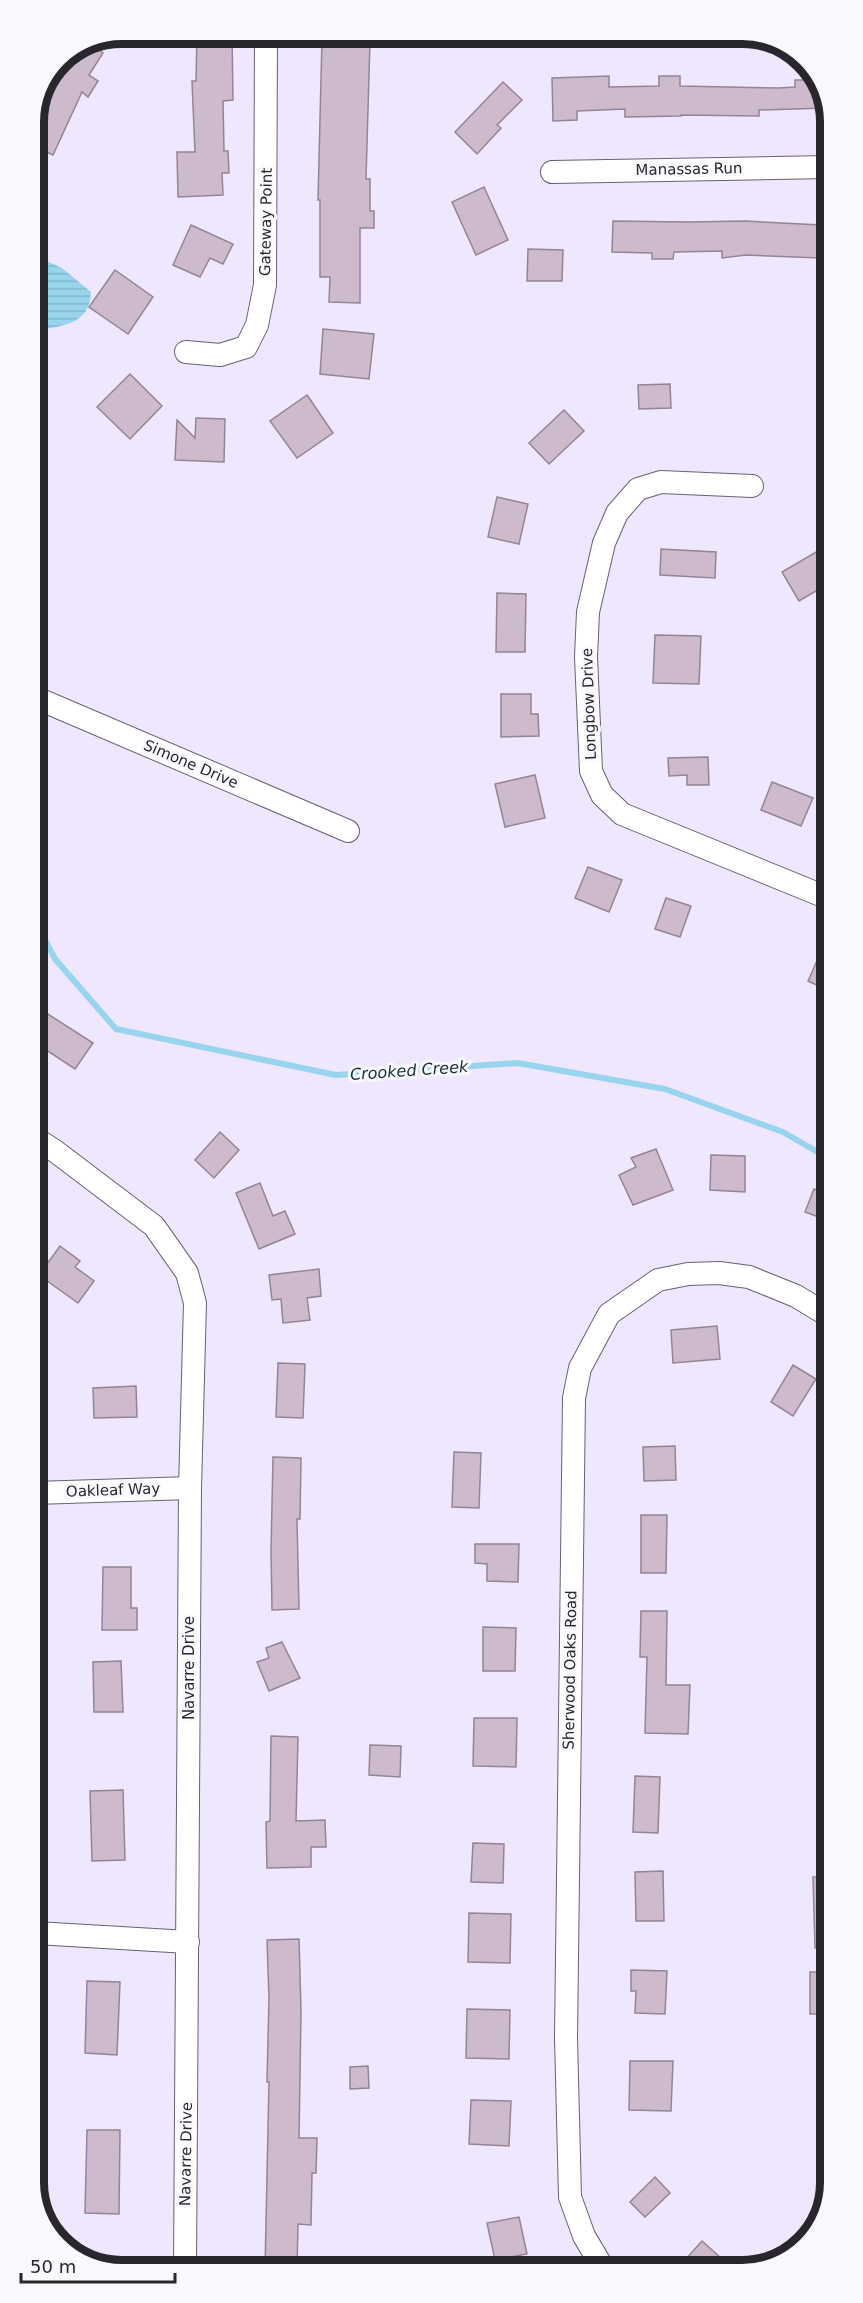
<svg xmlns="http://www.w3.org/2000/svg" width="863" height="2303" viewBox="0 0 863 2303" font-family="'DejaVu Sans',sans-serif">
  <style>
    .water { fill: url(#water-rules) }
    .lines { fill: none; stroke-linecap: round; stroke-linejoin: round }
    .stream { stroke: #98d4ee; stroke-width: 6 }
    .building { fill: #cdbbcd; stroke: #948495; stroke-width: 1.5 }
    .minor-casing { stroke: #676074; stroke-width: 24 }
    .minor { stroke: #fff; stroke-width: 22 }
    .labels { text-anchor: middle; stroke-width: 6; stroke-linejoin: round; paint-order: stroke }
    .street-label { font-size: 15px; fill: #29262e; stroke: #f9f8fc }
    .water-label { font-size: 16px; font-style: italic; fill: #122f3a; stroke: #f9f8fc }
    .rim { fill: none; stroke: #29262e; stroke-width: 8 }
  </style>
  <defs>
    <pattern id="water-rules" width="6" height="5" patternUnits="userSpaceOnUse" patternTransform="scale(1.5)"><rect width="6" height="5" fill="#98d4ee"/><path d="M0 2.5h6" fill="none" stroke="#83b6cc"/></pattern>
  </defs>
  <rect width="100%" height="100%" fill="#efe7fe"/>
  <path class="water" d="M33,255l29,13 29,24c-1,33 -30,35 -58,38z"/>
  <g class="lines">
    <polyline class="stream" points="34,918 55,959 116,1029 336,1075 518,1063 665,1089 783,1132 828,1158"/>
  </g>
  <g class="building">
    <polygon points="197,33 232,33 233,100 223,101 224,151 228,151 229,173 222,173 223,195 178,197 177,152 195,152 192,81 196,81"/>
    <polygon points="322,39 370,40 366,179 370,179 370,211 374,211 374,228 360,228 360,303 329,302 330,277 320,277 320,200 318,200"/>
    <polygon points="91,45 103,53 89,75 98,81 88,97 82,92 53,155 33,146 33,116 59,59"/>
    <polygon points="609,76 609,87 659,86 659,76 680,76 680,86 779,88 795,87 795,80 815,80 827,98 827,108 759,110 759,116 681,115 681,116 625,117 625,109 577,111 577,120 553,121 552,78"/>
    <polygon points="503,82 522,100 497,125 501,128 477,154 455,132"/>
    <polygon points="484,187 508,240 476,255 452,202"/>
    <polygon points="613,221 687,222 745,221 821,225 820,258 746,255 722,258 722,251 674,252 673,259 652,259 652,253 612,252"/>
    <polygon points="191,225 233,244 223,264 210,258 200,277 173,265"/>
    <polygon points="528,249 563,250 562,281 527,281"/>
    <polygon points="115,270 153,297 128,334 89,307"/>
    <polygon points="323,329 374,334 369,379 320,374"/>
    <polygon points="130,374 162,406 130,439 97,407"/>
    <polygon points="670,384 671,408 639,409 638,385"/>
    <polygon points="307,395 333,433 297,458 270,421"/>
    <polygon points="564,410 584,431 549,464 529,443"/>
    <polygon points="196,418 225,419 224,462 175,460 177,420 195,438"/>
    <polygon points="497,497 528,504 519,544 488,537"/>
    <polygon points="828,545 828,584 799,601 782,572"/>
    <polygon points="661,549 716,552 715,578 660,575"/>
    <polygon points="497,593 526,594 525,652 496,652"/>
    <polygon points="655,635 701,636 699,684 653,683"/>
    <polygon points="501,694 531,694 531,714 538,714 539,736 501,737"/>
    <polygon points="708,757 709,785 687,785 687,775 669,776 668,758"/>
    <polygon points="535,775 545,818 505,827 495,784"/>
    <polygon points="772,782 813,798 801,826 761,810"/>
    <polygon points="588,867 622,880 609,912 575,898"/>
    <polygon points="666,898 691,906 680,937 655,929"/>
    <polygon points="828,936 828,990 808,981"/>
    <polygon points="40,1009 93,1043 75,1069 34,1042 34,1018"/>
    <polygon points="220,1132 239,1150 214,1178 195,1160"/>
    <polygon points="656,1149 673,1190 633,1205 619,1175 636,1167 631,1158"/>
    <polygon points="711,1155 745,1156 745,1192 710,1190"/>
    <polygon points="260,1183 273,1216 285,1211 295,1234 259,1249 236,1193"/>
    <polygon points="814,1189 829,1194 829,1221 805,1212"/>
    <polygon points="60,1246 80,1261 75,1267 94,1281 78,1303 39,1275"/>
    <polygon points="319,1269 321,1296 307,1298 310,1320 283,1323 281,1299 272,1300 269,1275"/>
    <polygon points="717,1326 720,1359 673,1363 671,1330"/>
    <polygon points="278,1363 305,1364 303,1418 276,1417"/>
    <polygon points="793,1365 816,1379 793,1416 771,1402"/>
    <polygon points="136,1386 137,1417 94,1418 93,1388"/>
    <polygon points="675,1446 676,1480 644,1481 643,1447"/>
    <polygon points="454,1452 481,1453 479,1508 452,1507"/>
    <polygon points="273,1457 301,1458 300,1519 297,1519 299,1609 272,1610 271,1551"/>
    <polygon points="641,1515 667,1515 666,1573 641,1573"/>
    <polygon points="475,1544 519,1544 518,1582 487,1581 487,1564 475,1563"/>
    <polygon points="103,1567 131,1567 131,1608 137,1608 137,1630 102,1630"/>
    <polygon points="641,1611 667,1611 666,1685 690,1685 688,1734 645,1733 647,1657 640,1657"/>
    <polygon points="483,1627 516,1628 515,1671 483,1671"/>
    <polygon points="282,1642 300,1678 269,1691 257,1662 269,1658 266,1648"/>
    <polygon points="121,1661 123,1712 94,1712 93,1662"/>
    <polygon points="474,1718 517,1718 516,1767 473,1766"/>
    <polygon points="271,1736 298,1737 296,1821 325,1820 326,1847 311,1847 311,1867 267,1868 266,1822 270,1821"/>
    <polygon points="370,1745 401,1746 400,1777 369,1775"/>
    <polygon points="635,1776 660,1777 658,1833 633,1832"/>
    <polygon points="123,1790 125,1860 92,1861 90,1791"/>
    <polygon points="473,1843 504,1844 503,1883 471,1882"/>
    <polygon points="663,1871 664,1921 636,1921 635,1872"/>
    <polygon points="813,1877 830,1877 830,1947 815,1948"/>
    <polygon points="469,1913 511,1914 510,1963 468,1962"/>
    <polygon points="299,1939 301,2011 299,2138 317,2138 316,2173 312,2173 311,2225 298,2224 297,2269 265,2269 269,2082 267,2082 269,1998 267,1940"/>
    <polygon points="631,1970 667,1971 665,2014 635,2013 636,1991 631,1991"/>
    <rect x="810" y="1972" width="20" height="42"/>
    <polygon points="87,1981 120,1982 117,2055 85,2053"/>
    <polygon points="467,2009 510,2010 509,2059 466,2058"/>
    <polygon points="630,2061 673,2061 671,2111 629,2110"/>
    <polygon points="368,2066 369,2088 350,2089 350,2067"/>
    <polygon points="471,2100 511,2101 509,2146 469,2144"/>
    <polygon points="87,2130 120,2130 119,2214 85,2213"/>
    <polygon points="655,2177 670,2193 645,2217 630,2202"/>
    <polygon points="519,2217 527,2254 495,2260 487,2223"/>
    <polygon points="702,2241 731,2267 694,2267 686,2259"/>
  </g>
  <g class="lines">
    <defs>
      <g id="minor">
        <polyline points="552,172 827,167"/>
        <polyline points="186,352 220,355 246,347 257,325 265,285 266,33"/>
        <polyline points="752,486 661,482 638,489 617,513 604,543 588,612 586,657 591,771 602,795 622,814 828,898"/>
        <polyline points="34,697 348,831"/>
        <polyline points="35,1138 55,1151 154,1226 187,1273 195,1303 190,1488 185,2269"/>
        <polyline points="35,1493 190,1488"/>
        <polyline points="36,1933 188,1942"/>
        <polyline points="603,2268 584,2236 570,2197 566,2038 574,1398 580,1368 609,1314 658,1280 688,1274 719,1273 749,1277 796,1296 829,1316"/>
      </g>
    </defs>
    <use href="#minor" class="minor-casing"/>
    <use href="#minor" class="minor"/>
  </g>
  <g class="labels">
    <g class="street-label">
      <text transform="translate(689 169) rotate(-1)" y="5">Manassas Run</text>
      <text transform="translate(266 222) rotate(-89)" y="5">Gateway Point</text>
      <text transform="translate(589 704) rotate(-92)" y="5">Longbow Drive</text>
      <text transform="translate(191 764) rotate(23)" y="5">Simone Drive</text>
      <text transform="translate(113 1490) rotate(-2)" y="5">Oakleaf Way</text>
      <text transform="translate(189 1668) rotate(-90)" y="5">Navarre Drive</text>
      <text transform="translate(570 1670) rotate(-89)" y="5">Sherwood Oaks Road</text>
      <text transform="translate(186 2154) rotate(-89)" y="5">Navarre Drive</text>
    </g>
    <g class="water-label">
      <text transform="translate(409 1070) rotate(-4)" y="6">Crooked Creek</text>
    </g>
  </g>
  <path d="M0 0H863V2303H0ZM122 44H742A78 78 0 0 1 820 122V2182A78 78 0 0 1 742 2260H122A78 78 0 0 1 44 2182V122A78 78 0 0 1 122 44Z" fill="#f9f8fc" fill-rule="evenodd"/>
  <path class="rim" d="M122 44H742A78 78 0 0 1 820 122V2182A78 78 0 0 1 742 2260H122A78 78 0 0 1 44 2182V122A78 78 0 0 1 122 44Z"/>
  <path d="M21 2273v9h154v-9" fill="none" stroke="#29262e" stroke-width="3"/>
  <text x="30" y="2273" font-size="18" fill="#29262e" stroke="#f9f8fc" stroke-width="4.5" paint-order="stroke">50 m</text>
</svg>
